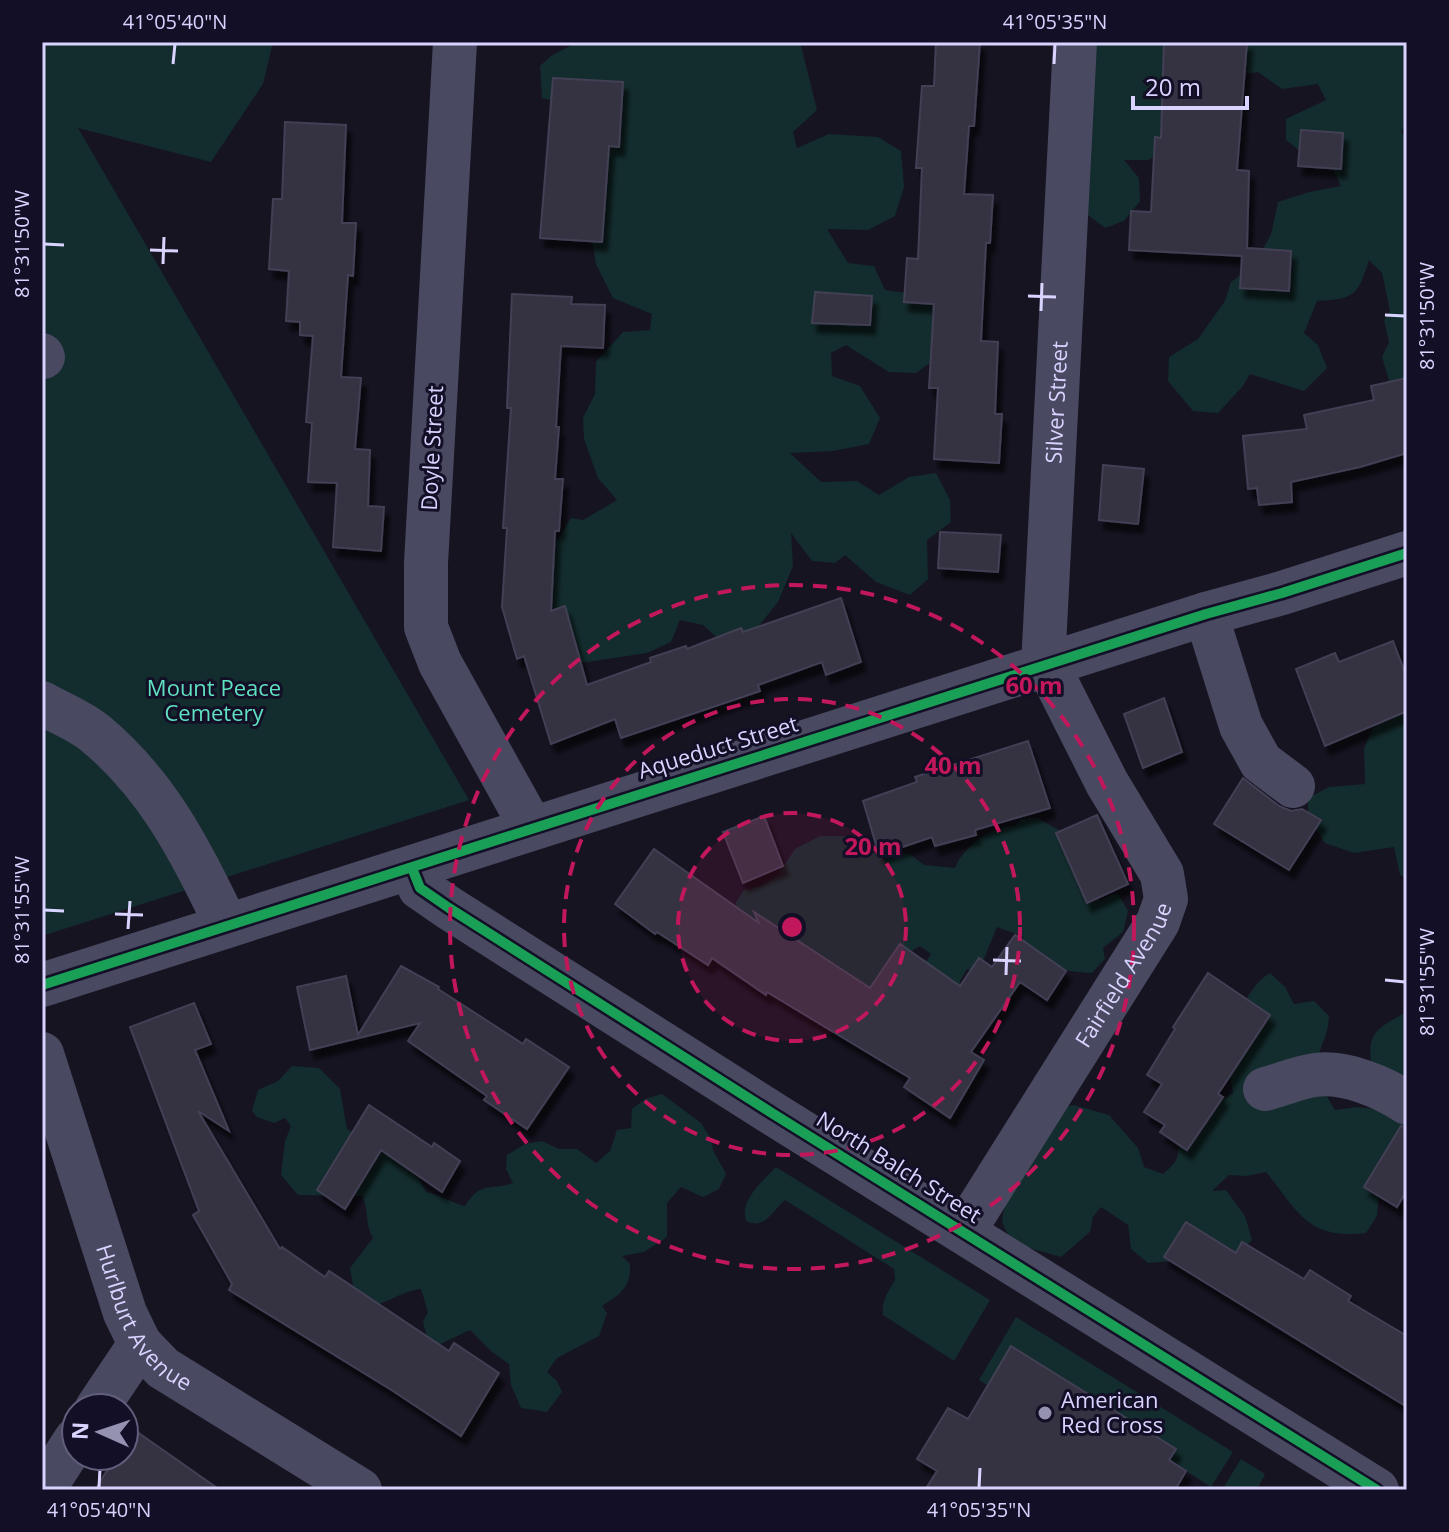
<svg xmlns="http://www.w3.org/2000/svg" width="1449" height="1532" viewBox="0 0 1449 1532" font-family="'Open Sans',sans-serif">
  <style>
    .green { fill: #132c2d }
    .building { fill: #343243; stroke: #433f54; stroke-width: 2; filter: url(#shadow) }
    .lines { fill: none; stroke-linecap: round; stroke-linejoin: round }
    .minor { stroke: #4a4962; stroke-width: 44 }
    .cycleway-casing { stroke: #130f26; stroke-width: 15 }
    .cycleway { stroke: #1a9f57; stroke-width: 10 }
    .ticks { fill: none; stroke: #d9d4ff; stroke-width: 3 }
    .ring { fill: none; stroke: #c2185b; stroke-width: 4; stroke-dasharray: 14 10 }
    .poi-dot { fill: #9591b1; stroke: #130f26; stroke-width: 3 }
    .labels { text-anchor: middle; stroke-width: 6; stroke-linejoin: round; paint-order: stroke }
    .street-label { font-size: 22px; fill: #d9d4ff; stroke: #130f26 }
    .park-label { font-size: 22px; fill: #5fe0c0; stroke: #130f26 }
    .poi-label { font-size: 22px; fill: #d9d4ff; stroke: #130f26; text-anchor: start }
    .centre { fill: #c2185b; stroke: #130f26; stroke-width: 4 }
    .ring-label { font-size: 24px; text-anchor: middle; font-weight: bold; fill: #c2185b; stroke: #130f26; stroke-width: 6; stroke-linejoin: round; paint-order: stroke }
    .neatline { fill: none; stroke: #d9d4ff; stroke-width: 3 }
    .ticks-label { font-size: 20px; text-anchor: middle; fill: #d9d4ff }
  </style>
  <defs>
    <filter id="shadow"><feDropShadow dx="5" dy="9" stdDeviation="2" flood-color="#0009"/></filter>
  </defs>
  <rect width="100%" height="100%" fill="#161421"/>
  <g class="green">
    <polygon points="42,42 273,42 263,84 211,162 78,128 469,800 42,936"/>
    <polygon points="577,42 800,42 817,110 793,132 797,148 829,134 878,137 901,151 904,187 895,216 868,230 827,229 848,263 874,266 885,290 928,296 943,317 948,350 916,373 889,372 846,345 831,353 832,376 860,386 880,418 869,444 833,451 790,453 821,482 857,481 879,495 909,477 936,473 950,500 951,522 927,540 928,579 910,595 876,582 845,555 835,563 812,561 791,533 793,566 778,602 750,637 723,643 703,625 680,620 671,642 647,653 581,663 548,632 540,568 571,518 583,520 617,500 598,478 584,439 583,418 595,394 596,362 623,332 650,330 652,314 613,298 596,264 570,105 542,98 540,66 551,56"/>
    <path d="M1088,42h319v78l-6,12 6,7v23l-3,3 3,2v257l-15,-33 -10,-34 7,-15 -5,-22 6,-9 -8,-38 -13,-13c-11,35 -14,39 -52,41l-13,32 14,12 9,23 -23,23 -54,-17 -7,12 -25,27 -25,-2 -25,-30 1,-24 29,-18 27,-38 6,-19 24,-18 16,-30 7,-32 31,-10 32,-6 -12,-25 -19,-2 -24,-19v-21l40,-19 -8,-16 -36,5 -24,-17 -30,5 -57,73 -23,10h-24l15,18 1,23 -16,20 -19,7 -17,-13z"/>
    <polygon points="1407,704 1407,878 1400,875 1394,847 1354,853 1325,843 1308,818 1308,798 1329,787 1365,784 1364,749 1377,718"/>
    <path d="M1037,818l31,17 24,60 9,6 12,-7 6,1 9,16 -5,21 -20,16 2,11 -13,14c-28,-1 -61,-7 -70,-37l-25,-9 -18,44 -12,-2 -7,12v15l-37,-29 8,-13 -11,-8 -15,9 -27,38 -140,-69 -2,-22 8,-12 17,-4 16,-10 18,-27 25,-13h24l27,18 18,-5 22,6 13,10 31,3c9,-22 36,-43 60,-42l6,-7z"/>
    <path d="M1270,973l15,14 9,17 20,-3 15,15c-1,18 -5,22 -10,38 -4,19 6,41 16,56l22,-3 50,6v30l-28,45 -2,28 -11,17c-59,7 -68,-22 -100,-61l-20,4 -17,-1 -17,16 14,-1 19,26 7,24 -12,12 -17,5 -75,6 -17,-14 -3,-24 -27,-18 -8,10 -3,15 -29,25 -49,-14 -10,-21 5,-33 45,-79 22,-5 35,10 29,33 6,19 19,7c22,-18 10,-18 21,-38 12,-20 30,-30 49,-43 -2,-13 -8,-31 -6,-44 4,-25 22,-64 43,-76z"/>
    <path d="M1407,1012v86l-33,-21c-9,-42 -3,-46 33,-65z"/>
    <path d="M292,1066l27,2 21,21 7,40 63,33 16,30c17,4 24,10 39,14 16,-26 25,-15 48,-23l-7,-14 1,-14 18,-11 17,-3 17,8h18l19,14 14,-12 7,-21 14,-2 1,-19 13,-10 17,-5 39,29 10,16 2,11 13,24 -7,15 -16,8 -22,-10 -14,16v34l-23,15 -22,4 8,8c1,23 -9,30 -28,42l5,7 -8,23 -42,22 -10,14 10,9 5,11 -15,20 -26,-4 -10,-23 -2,-21 -17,-12 -22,-22 -34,16 -8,-5 -5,-19 5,-10 -7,-23c-21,2 -32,15 -52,17l-15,-14 -4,-24 23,-30c-9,-15 -3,-26 -11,-42l-64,-1 -17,-20 4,-34 6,-15 -6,-8 -11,5 -17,-6 -5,-6 6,-21 20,-9z"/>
    <path d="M776,1167l214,133 -36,61 -71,-46c-2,-14 5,-23 12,-35l-1,-11 -109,-69c-13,12 -21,30 -39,21 -7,-21 17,-40 30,-54z"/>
    <polygon points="1016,1317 1233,1452 1211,1487 1169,1460 1176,1449 1011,1346 987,1385 979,1380"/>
    <polygon points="1241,1459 1265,1474 1257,1490 1222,1490"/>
  </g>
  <g class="building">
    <polygon points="936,42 980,42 974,126 969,126 964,194 993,195 990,243 986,243 981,341 998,342 995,414 1002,414 999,463 934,459 938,388 929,388 934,304 904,302 907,258 918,259 922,168 916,168 922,86 934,86"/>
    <polygon points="1164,42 1247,42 1237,170 1249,171 1247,248 1291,251 1289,291 1240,288 1242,256 1129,250 1131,211 1151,212 1155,137 1161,138"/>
    <polygon points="553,78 623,82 619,147 609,146 602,242 540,238"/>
    <polygon points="285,122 346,125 342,223 356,223 353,276 348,275 341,377 361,378 355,449 370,450 368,506 384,507 381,551 333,547 337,483 308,482 312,423 306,422 313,336 300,335 300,322 286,321 289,271 269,269 273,199 282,199"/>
    <polygon points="1301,130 1343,133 1341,169 1298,166"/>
    <polygon points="815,292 872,296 870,325 812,323"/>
    <polygon points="512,294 572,297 571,304 605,305 603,348 561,346 556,427 559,427 555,479 563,479 559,531 555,531 551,611 565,606 587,685 651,662 650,658 686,646 687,649 741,628 743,632 841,598 861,662 826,675 822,662 758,685 760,691 621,738 615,719 551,744 524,656 517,659 502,607 507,528 503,528 511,408 507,408"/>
    <polygon points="1407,378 1407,453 1360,467 1291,482 1292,502 1259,505 1257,488 1248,489 1243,436 1307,429 1304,415 1374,400 1371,386"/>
    <polygon points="1103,465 1144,469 1138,524 1099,520"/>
    <polygon points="940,532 1001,535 998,572 938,568"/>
    <polygon points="1393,641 1407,678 1407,711 1325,746 1296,669 1335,653 1339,662"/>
    <polygon points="1164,698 1182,752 1143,768 1124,714"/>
    <polygon points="1028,741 1050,808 975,830 976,835 935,846 932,837 879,855 863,801 917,782 915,777"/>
    <polygon points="1243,778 1279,806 1291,811 1302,809 1321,820 1289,870 1214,824"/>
    <polygon points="1097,815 1128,884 1087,903 1056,833"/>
    <polygon points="764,816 783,866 743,883 723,832"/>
    <polygon points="654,849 759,923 754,912 870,988 900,944 960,986 979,958 992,967 1015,935 1066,971 1047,1000 1020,982 971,1052 984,1060 950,1118 904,1087 910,1078 767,992 766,995 712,958 708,965 657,932 655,934 615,904"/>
    <polygon points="401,966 439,987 438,989 523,1044 526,1039 569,1067 527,1129 484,1100 487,1096 408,1041 420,1023 310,1050 297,987 346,976 358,1035"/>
    <polygon points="1208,973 1270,1015 1218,1094 1223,1097 1187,1150 1160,1132 1165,1125 1144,1112 1162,1084 1147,1075 1175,1029 1173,1027"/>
    <polygon points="194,1003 211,1044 195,1050 229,1131 198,1111 280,1249 282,1247 325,1277 329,1271 449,1351 454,1343 499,1373 461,1436 393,1391 229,1290 232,1284 193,1215 199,1211 130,1027"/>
    <polygon points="369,1105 432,1147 434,1143 460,1161 442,1192 381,1150 345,1209 317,1190"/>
    <polygon points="1401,1126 1407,1128 1407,1190 1397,1207 1364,1187"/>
    <polygon points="1186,1222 1236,1253 1242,1242 1304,1279 1310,1270 1351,1296 1348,1301 1407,1336 1407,1407 1164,1257"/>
    <polygon points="1011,1346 1176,1449 1169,1460 1186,1471 1175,1490 925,1490 937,1471 917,1459 948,1408 968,1419"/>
    <polygon points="133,1429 220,1490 95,1490 116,1456 124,1456 124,1443"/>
  </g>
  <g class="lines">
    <g class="minor">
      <polyline points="455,42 426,563 426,627 440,663 531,827"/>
      <polyline points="42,355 43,357"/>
      <polyline points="1206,614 1241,726 1261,762 1293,786"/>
      <path id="s1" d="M1043,666l32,-624"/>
      <path d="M42,703c17,10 39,18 54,31 65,55 94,117 131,192"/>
      <polyline points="412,868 420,888 449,908 775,1115 1377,1490"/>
      <polyline points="42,985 1206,614 1282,593 1407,553"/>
      <path id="s2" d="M42,1054l83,259 15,31 23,24 197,122"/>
      <path d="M1265,1089c16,-4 34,-12 50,-14 30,-4 68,12 92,28"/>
      <path id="s3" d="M964,1231l194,-309 8,-23 -4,-25 -55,-91 -60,-119"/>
      <polyline points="97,1408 140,1344"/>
      <polyline points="43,1490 76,1439"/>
    </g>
    <defs>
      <g id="cycleway">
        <polyline points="412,868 420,888 449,908 775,1115 1377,1490"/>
        <polyline points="42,985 1206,614 1282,593 1407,553"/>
      </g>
    </defs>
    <use href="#cycleway" class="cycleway-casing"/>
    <use href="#cycleway" class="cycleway"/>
  </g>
  <path class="ticks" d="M173,64l2,-20M1054,64l1,-20M44,244l20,1M150,250l28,1M163,264l1,-27M1028,296l28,1M1041,311l1,-28M1385,315l20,1M44,910l20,1M115,914l28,1M128,929l2,-28M993,960l28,1M1006,975l1,-28M1385,980l20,2M99,1488l1,-20M979,1488l1,-20"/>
  <circle cx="792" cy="927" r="114" fill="#c2185b" fill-opacity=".12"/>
  <g class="ring">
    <circle cx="792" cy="927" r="114"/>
    <circle cx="792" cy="927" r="228"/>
    <circle cx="792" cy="927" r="342"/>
  </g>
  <circle class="poi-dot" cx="1045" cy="1413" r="8"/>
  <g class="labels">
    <g class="street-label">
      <text dy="8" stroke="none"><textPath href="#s1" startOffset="264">Silver Street</textPath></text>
      <text transform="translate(432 448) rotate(-87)" y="8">Doyle Street</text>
      <text transform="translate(718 747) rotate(-17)" y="8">Aqueduct Street</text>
      <text dy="8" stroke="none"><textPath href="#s3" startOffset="302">Fairfield Avenue</textPath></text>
      <text transform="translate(899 1167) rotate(32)" y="8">North Balch Street</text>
      <text dy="8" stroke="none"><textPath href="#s2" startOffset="286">Hurlburt Avenue</textPath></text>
    </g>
    <g class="park-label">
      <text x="214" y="696">Mount Peace<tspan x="214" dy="25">Cemetery</tspan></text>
    </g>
    <g class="poi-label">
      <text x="1061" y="1408">American<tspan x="1061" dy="25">Red Cross</tspan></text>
    </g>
  </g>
  <circle cx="792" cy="927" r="12" class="centre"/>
  <g class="ring-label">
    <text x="1034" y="694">60 m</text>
    <text x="953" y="774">40 m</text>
    <text x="873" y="855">20 m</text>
  </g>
  <rect width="1449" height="1532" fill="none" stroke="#130f26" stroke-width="88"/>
  <g transform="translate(100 1432) rotate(273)"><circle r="38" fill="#130f26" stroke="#625e7d" stroke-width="2"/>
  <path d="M0-6L14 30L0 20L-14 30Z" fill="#9591b1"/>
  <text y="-12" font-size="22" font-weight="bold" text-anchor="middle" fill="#d9d4ff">N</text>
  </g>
  <path d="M1133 96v12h114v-12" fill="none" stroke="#d9d4ff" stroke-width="4"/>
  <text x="1145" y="96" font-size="24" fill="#d9d4ff" stroke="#130f26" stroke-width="6" paint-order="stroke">20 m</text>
  <rect x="44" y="44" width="1361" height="1444" class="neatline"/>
  <g class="ticks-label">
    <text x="175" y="29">41°05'40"N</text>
    <text x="1055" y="29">41°05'35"N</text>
    <text transform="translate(22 244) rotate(-90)" y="7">81°31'50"W</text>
    <text transform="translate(1427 316) rotate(-90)" y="7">81°31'50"W</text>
    <text transform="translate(22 910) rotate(-90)" y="7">81°31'55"W</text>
    <text transform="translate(1427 982) rotate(-90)" y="7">81°31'55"W</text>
    <text x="99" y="1517">41°05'40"N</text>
    <text x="979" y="1517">41°05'35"N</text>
  </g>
</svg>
